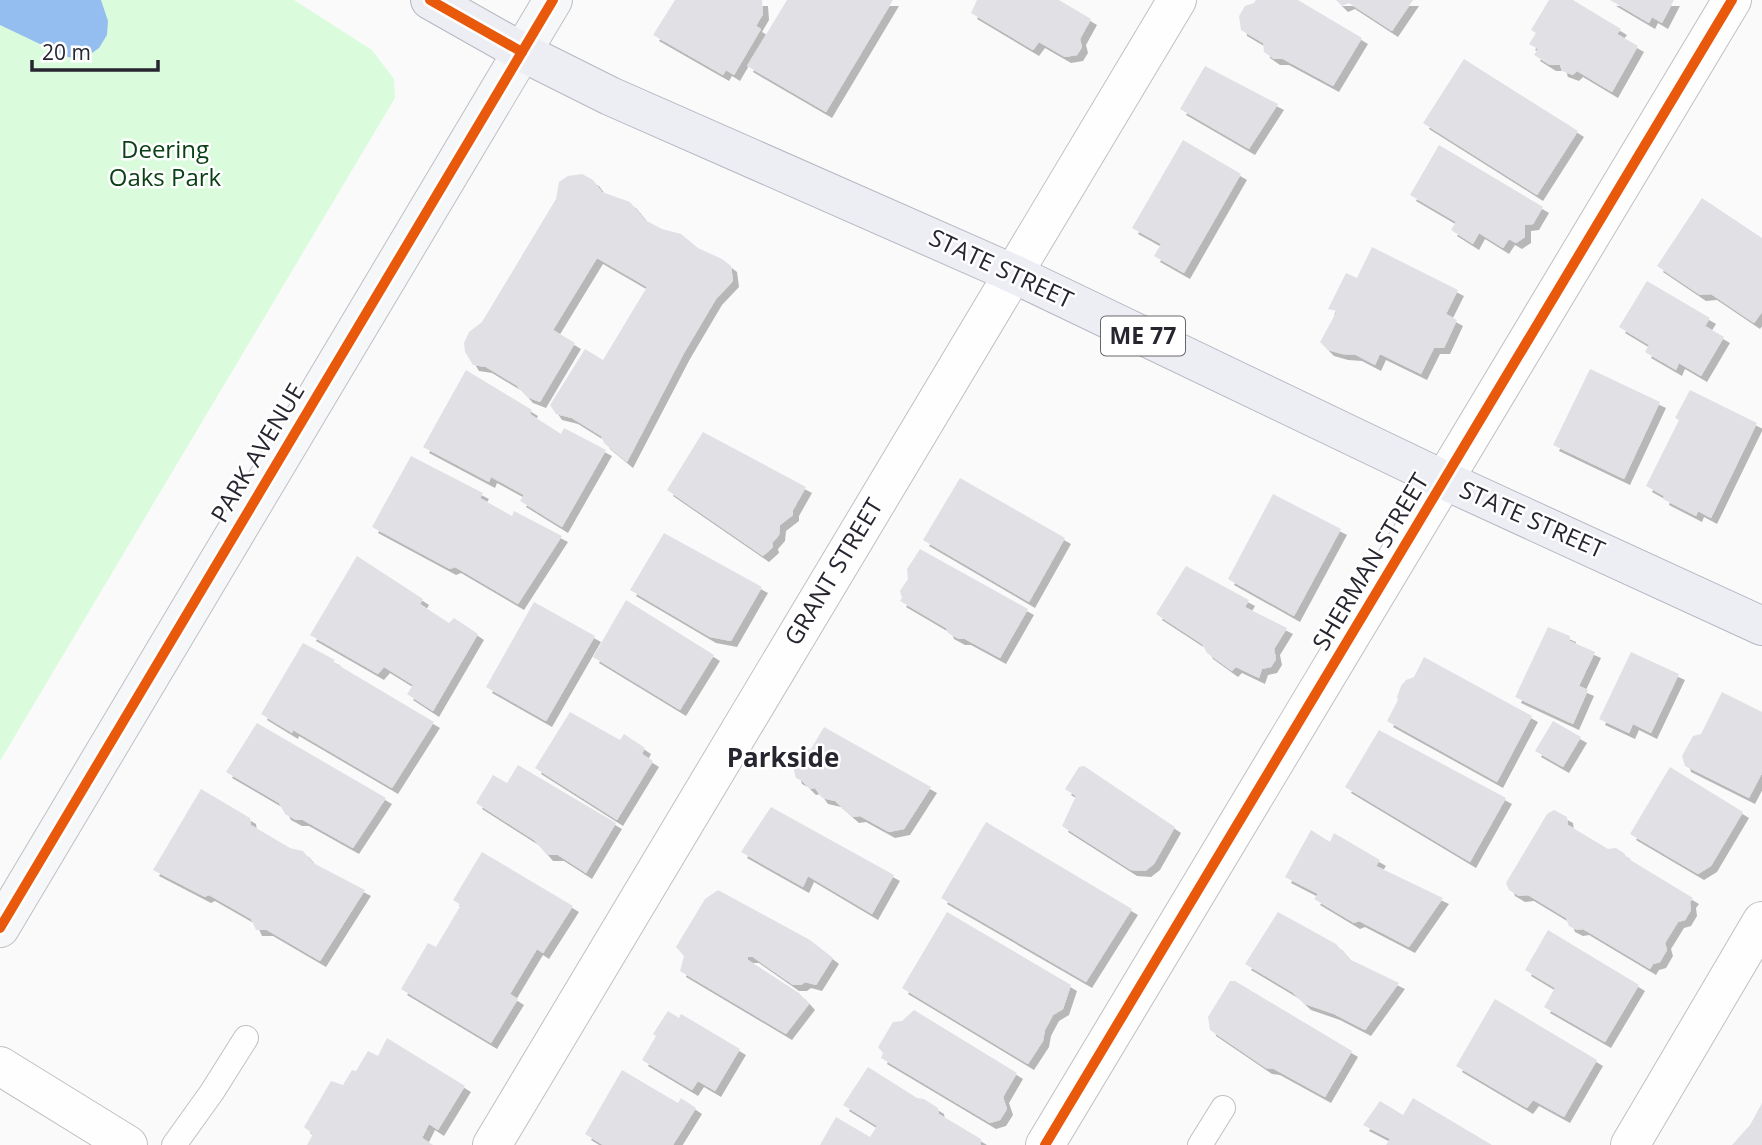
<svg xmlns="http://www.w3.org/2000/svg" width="1762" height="1145" viewBox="0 0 1762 1145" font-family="'Open Sans',sans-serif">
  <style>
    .green { fill: #dbfbdd }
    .water { fill: #94beef }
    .building { fill: #e1e0e5; filter: url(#shadow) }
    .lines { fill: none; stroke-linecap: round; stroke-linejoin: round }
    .lane-casing { stroke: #c0bfc4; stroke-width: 26 }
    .street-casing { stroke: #c0bfc4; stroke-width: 40 }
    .secondary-casing { stroke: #c0bfc4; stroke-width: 40 }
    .primary-casing { stroke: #b5b7c2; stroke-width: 40 }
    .lane { stroke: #fefefe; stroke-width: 24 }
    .street { stroke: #fefefe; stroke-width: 38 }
    .secondary { stroke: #f6f7f9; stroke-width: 38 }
    .primary { stroke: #eceef4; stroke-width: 38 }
    .cycleway-casing { stroke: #fff; stroke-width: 15 }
    .cycleway { stroke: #e8590c; stroke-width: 10 }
    .labels { text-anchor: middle; stroke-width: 5; stroke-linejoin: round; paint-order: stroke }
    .shield { fill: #fff; stroke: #68666d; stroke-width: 2 }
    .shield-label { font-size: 23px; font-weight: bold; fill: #27252f }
    .park-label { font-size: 24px; fill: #0b4116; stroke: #fff }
    .street-label { font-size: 24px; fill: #27252f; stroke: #fff }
    .neighbourhood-label { font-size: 26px; font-weight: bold; fill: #27252f; stroke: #fff }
  </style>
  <defs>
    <filter id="shadow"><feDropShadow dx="6" dy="6" stdDeviation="0" flood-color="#0004"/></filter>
  </defs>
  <rect width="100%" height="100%" fill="#fafafa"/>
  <polygon class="green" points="0,0 294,0 372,50 394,79 395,98 0,761"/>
  <polygon class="water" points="0,0 101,0 108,21 107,35 99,48 88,56 72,58 65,56 0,25"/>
  <g class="building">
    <polygon points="675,0 762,0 763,14 756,26 761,29 734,75 726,70 723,75 653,35"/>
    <polygon points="787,0 893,0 826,112 747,66"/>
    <polygon points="977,0 1059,0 1091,19 1080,39 1082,47 1077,55 1065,57 1039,42 1033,50 971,13"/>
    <polygon points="1256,0 1298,0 1362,38 1333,86 1283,59 1274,59 1264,52 1263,43 1241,30 1239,16 1245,6 1254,3"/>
    <polygon points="1336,0 1413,0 1392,31 1349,3 1342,6"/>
    <polygon points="1549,0 1573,0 1621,29 1617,34 1638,46 1612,92 1577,71 1573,75 1562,71 1560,65 1550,65 1534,55 1538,49 1529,44 1536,33 1531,30"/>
    <polygon points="1610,0 1674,0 1662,23 1652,17 1649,23"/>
    <polygon points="1464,59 1578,131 1537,195 1423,123"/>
    <polygon points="1205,66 1278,104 1249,149 1180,109"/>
    <polygon points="1183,140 1241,174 1184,273 1154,256 1161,244 1132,228"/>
    <polygon points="1439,145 1543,207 1533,224 1525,225 1525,237 1516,243 1509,239 1503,248 1479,233 1473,244 1451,230 1456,222 1410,195"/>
    <polygon points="582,174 593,180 602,192 630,202 645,220 662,229 681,234 698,248 722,259 731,266 733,281 716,299 684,353 627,462 604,443 601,436 572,418 556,414 550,405 585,349 603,360 647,287 597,258 553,330 575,343 540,402 527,397 516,385 486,367 473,365 465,352 464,343 469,332 482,322 556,199 559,182 568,176"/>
    <polygon points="1702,198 1762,238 1762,312 1754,323 1711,294 1700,295 1657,266"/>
    <polygon points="1372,247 1458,290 1446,314 1457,320 1444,348 1434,348 1421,374 1380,354 1375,365 1356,355 1342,354 1328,350 1320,342 1337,311 1328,309 1346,273 1357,278"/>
    <polygon points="1647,281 1710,318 1705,326 1724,337 1701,376 1679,363 1676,370 1645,352 1649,345 1619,327"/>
    <polygon points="1590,369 1660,402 1624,479 1553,445"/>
    <polygon points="466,370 532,410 530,414 561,434 564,428 606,450 562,527 520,501 524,495 491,477 489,482 423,447"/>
    <polygon points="1690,390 1757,423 1711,518 1698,511 1696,516 1663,499 1664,496 1646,486 1679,420 1675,418"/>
    <polygon points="703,432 806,487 793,510 793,515 780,525 779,535 772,543 773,547 763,556 667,490"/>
    <polygon points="411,456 483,493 480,498 512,516 514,511 562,536 518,604 455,567 450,569 372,527"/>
    <polygon points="960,478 1065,538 1029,602 923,540"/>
    <polygon points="1273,494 1341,529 1294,616 1228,579"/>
    <polygon points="664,533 762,587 731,641 710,637 630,590"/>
    <polygon points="920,549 1028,609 1000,658 965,639 959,639 948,633 946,628 900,601 902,598 900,591 908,579 907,569"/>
    <polygon points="357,556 423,599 420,604 449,623 454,618 478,634 433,711 407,694 413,685 384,667 378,674 310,635"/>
    <polygon points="1186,566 1249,600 1245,607 1287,628 1274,649 1276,659 1271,667 1262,669 1259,678 1236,667 1232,671 1207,653 1202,644 1156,614"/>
    <polygon points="626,600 714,655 680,710 593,657"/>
    <polygon points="534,602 595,636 546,721 486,687"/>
    <polygon points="1548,627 1570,636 1570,641 1595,652 1579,686 1588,690 1573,724 1515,697"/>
    <polygon points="303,643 335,660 333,662 434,722 392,788 293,730 292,733 261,714"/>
    <polygon points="1631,652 1679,674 1651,733 1633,724 1629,733 1599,719"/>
    <polygon points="1424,657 1532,716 1497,782 1387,721 1398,700 1397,697 1401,686 1406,680 1414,677"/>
    <polygon points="1722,692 1762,712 1762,773 1749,798 1685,766 1682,756 1693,736 1701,734"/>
    <polygon points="570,712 620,740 624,734 645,748 642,754 653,761 617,820 535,768"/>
    <polygon points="1553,721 1581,737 1563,767 1535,751"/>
    <polygon points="257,723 386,798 353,848 303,820 296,820 285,814 279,803 226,772"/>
    <polygon points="824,727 931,787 904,829 889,832 860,816 853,817 835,801 822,798 815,788 810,789 802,781 796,778 794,771 795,763 802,752 811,749"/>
    <polygon points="1379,730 1506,798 1470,862 1345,787"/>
    <polygon points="518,765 616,823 586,873 558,855 547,855 534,840 476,803 493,775 507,783"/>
    <polygon points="1084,766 1175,827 1154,864 1145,871 1131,870 1062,826 1076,796 1065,789 1079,767"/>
    <polygon points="1670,767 1743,812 1711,866 1698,874 1630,834"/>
    <polygon points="201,789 250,818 251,825 290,848 303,851 313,863 365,890 320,961 267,930 256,930 251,919 209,895 205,897 153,870"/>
    <polygon points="771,807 894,875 872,914 808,876 803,887 741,852"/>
    <polygon points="1554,810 1567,817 1568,825 1608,849 1616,848 1624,853 1627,858 1693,898 1690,902 1691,910 1685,920 1678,922 1665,943 1667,950 1660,962 1653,964 1650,969 1583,929 1577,930 1569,926 1566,918 1528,895 1519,896 1509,890 1506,883 1547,814"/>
    <polygon points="986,822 1132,909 1086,982 941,898"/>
    <polygon points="1311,830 1330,842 1334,833 1380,860 1376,866 1443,898 1409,947 1359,921 1354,923 1314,899 1318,894 1285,877"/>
    <polygon points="482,852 573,906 543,953 537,949 510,994 518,999 491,1043 401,989 428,943 436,947 461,905 453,900"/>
    <polygon points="718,890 810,940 833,958 816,985 805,982 801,985 793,985 753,957 748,957 748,960 799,993 809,1004 786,1034 680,971 684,956 676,947 705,899"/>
    <polygon points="947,912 1071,985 1063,1009 1053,1015 1045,1030 1043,1041 1028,1064 902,988"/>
    <polygon points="1278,912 1336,944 1349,959 1399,983 1365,1030 1334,1014 1305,1004 1292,992 1245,964"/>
    <polygon points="1548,930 1639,985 1605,1042 1544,1007 1555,988 1525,970"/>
    <polygon points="1230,981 1235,981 1352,1051 1325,1097 1274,1069 1266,1068 1210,1030 1208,1017"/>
    <polygon points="1495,999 1597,1060 1564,1117 1533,1100 1527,1108 1456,1066"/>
    <polygon points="914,1010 1017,1073 1003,1097 1007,1109 1000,1120 990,1123 881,1058 883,1053 878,1047 893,1022 902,1021"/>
    <polygon points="668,1011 679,1018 681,1014 740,1049 715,1091 698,1081 692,1090 642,1060 656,1036 653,1034"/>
    <polygon points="387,1038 465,1086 438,1130 429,1124 422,1138 433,1145 307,1145 313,1134 304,1127 331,1081 343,1085 352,1070 356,1071 368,1051 378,1056"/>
    <polygon points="868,1067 917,1098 924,1099 938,1108 939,1114 981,1139 981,1145 820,1145 836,1117 870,1137 877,1126 843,1105"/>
    <polygon points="622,1070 678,1103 681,1098 696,1108 673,1145 603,1145 585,1134"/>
    <polygon points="1413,1098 1492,1145 1386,1145 1390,1139 1363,1125 1380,1101 1403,1115"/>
    <polygon points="1762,1103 1762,1145 1732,1145 1750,1125"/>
  </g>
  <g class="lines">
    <defs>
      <g id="lane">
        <polyline points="174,1145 212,1092 246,1038"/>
        <polyline points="1200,1145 1223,1108"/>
      </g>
      <g id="street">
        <polyline points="0,1066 128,1145"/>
        <polyline points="492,1145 1177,0"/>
        <polyline points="1045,1145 1732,0"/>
        <polyline points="1630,1145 1762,921"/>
      </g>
      <polyline id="secondary" points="0,928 553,0"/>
      <polyline id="primary" points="430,0 522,52 610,96 1014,274 1444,480 1762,626"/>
    </defs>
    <use href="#lane" class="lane-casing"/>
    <use href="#street" class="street-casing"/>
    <use href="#secondary" class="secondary-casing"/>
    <use href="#primary" class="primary-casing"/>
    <use href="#lane" class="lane"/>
    <use href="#street" class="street"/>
    <use href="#secondary" class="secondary"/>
    <use href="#primary" class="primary"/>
    <defs>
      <g id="cycleway">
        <polyline points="430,0 522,52"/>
        <polyline points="0,928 553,0"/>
        <polyline points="1045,1145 1732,0"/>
      </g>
    </defs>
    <use href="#cycleway" class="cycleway-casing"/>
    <use href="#cycleway" class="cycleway"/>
  </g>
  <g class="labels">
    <rect class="shield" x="1101" y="316.5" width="84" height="39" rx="5"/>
    <g class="shield-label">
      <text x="1143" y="344">ME 77</text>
    </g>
    <g class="park-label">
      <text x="165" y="158">Deering<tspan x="165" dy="28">Oaks Park</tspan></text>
    </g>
    <g class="street-label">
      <text transform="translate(1001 269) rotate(25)" y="8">STATE STREET</text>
      <text transform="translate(258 453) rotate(-59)" y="8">PARK AVENUE</text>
      <text transform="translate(1532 520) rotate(24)" y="8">STATE STREET</text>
      <text transform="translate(1371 562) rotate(-59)" y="8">SHERMAN STREET</text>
      <text transform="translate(834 572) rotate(-59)" y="8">GRANT STREET</text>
    </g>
    <g class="neighbourhood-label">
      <text x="783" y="767">Parkside</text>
    </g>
  </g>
  <path d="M32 60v10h126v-10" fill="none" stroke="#27252f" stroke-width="3.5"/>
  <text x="42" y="60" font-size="21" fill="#27252f" stroke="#ffffff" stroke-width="5" paint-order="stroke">20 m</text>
</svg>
